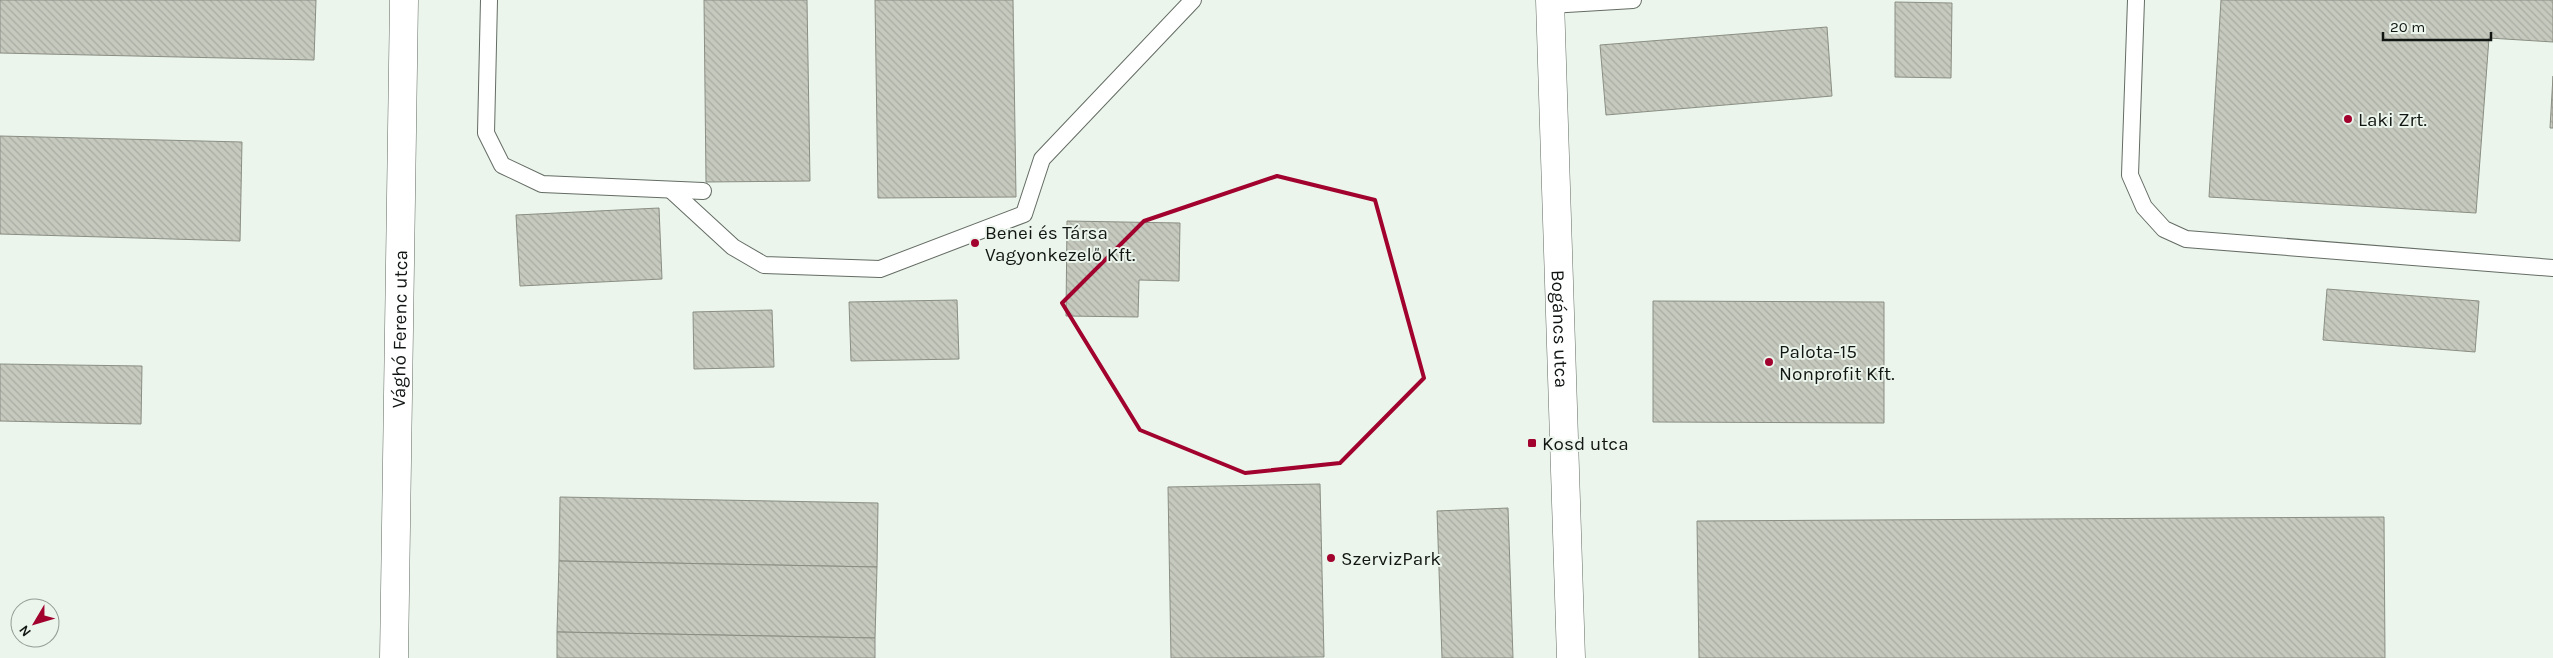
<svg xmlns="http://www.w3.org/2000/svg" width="2553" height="658" viewBox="0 0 2553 658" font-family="Karla,sans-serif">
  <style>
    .building { fill: url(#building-back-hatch); stroke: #8b8e83 }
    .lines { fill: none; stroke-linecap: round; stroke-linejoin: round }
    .lane-casing { stroke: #646c64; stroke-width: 18 }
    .street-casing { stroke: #646c64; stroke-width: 29 }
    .lane { stroke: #fff; stroke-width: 16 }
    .street { stroke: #fff; stroke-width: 28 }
    .marked { fill: none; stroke: #a2022e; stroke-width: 4; stroke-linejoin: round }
    .poi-dot { fill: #a2022e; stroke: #ebf5ec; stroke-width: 2 }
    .labels { text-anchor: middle; stroke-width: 4; stroke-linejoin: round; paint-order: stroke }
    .poi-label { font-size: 19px; fill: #121613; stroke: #ebf5ec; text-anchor: start }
    .street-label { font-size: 19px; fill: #121613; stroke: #ebf5ec }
  </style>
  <defs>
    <pattern id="building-back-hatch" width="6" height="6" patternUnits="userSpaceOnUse" patternTransform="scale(1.25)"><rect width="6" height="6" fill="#c5c9be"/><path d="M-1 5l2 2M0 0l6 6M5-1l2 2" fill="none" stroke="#a8aca2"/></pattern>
  </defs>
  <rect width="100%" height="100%" fill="#ebf5ec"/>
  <g class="building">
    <polygon points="0,0 316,0 314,60 0,53"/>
    <polygon points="704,0 807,0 810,181 706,182"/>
    <polygon points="875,0 1013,0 1016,197 878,198"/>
    <polygon points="2221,0 2553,0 2553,42 2489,38 2476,213 2209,197"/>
    <polygon points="1895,2 1952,3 1951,78 1895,77"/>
    <polygon points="1827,27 1832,96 1606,115 1600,45"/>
    <polygon points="2553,76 2553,128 2550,128"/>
    <polygon points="0,136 242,142 240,241 0,234"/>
    <polygon points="659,208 662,279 520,286 516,215"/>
    <polygon points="1067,221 1180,223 1179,281 1139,280 1138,317 1066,316"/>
    <polygon points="2327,289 2479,301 2475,352 2323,340"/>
    <polygon points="957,300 959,359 851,361 849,302"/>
    <polygon points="1653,301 1884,302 1884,423 1653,422"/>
    <polygon points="772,310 774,367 694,369 693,312"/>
    <polygon points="0,364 142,366 141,424 0,421"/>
    <polygon points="1320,484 1324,657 1171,658 1168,487"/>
    <polygon points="560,497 878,503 877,567 559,561"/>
    <polygon points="1508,508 1513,658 1442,658 1437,511"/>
    <polygon points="2384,517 2385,658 1699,658 1697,521"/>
    <polygon points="559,561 877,567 875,638 557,632"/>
    <polygon points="557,632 875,638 875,658 557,658"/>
  </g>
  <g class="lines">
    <defs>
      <g id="lane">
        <polyline points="489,0 486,133 502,165 542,184 703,191"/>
        <polyline points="2136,0 2130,175 2144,207 2164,229 2186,239 2553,268"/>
        <polyline points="1550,5 1633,0"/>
        <polyline points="671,190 733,247 764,265 880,269 1024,214 1042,159 1193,0"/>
      </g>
      <g id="street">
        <path id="s1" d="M1550,0l21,658"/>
        <path id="s2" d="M394,658l10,-658"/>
      </g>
    </defs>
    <use href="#lane" class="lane-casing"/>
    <use href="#street" class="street-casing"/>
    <use href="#lane" class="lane"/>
    <use href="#street" class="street"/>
  </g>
  <path class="marked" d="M1277,176l98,24 49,178 -84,85 -95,10 -105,-43 -78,-127 82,-82z"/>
  <g class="poi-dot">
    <circle cx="2348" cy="119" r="5"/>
    <circle cx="975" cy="243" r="5"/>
    <circle cx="1769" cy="362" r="5"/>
    <rect x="1527" y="438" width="10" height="10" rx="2.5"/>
    <circle cx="1331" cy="558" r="5"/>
  </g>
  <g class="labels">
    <g class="poi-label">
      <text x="2358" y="126">Laki Zrt.</text>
      <text x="985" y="239">Benei és Társa<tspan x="985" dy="22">Vagyonkezelő Kft.</tspan></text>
      <text x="1779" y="358">Palota-15<tspan x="1779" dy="22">Nonprofit Kft.</tspan></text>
      <text x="1542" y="450">Kosd utca</text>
      <text x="1341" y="565">SzervizPark</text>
    </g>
    <g class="street-label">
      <text dy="7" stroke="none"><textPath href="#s2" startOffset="329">Vághó Ferenc utca</textPath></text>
      <text dy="7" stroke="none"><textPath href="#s1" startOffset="329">Bogáncs utca</textPath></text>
    </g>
  </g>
  <g transform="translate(35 623) rotate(232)"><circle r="24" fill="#ebf5ec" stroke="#949c95"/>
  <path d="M0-4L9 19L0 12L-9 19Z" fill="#a2022e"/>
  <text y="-8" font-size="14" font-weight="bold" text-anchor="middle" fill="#121613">N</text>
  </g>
  <path d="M2383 32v8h108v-8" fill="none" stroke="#121613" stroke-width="2.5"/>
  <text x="2390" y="32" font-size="15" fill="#121613" stroke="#ebf5ec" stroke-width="4" paint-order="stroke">20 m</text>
</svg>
